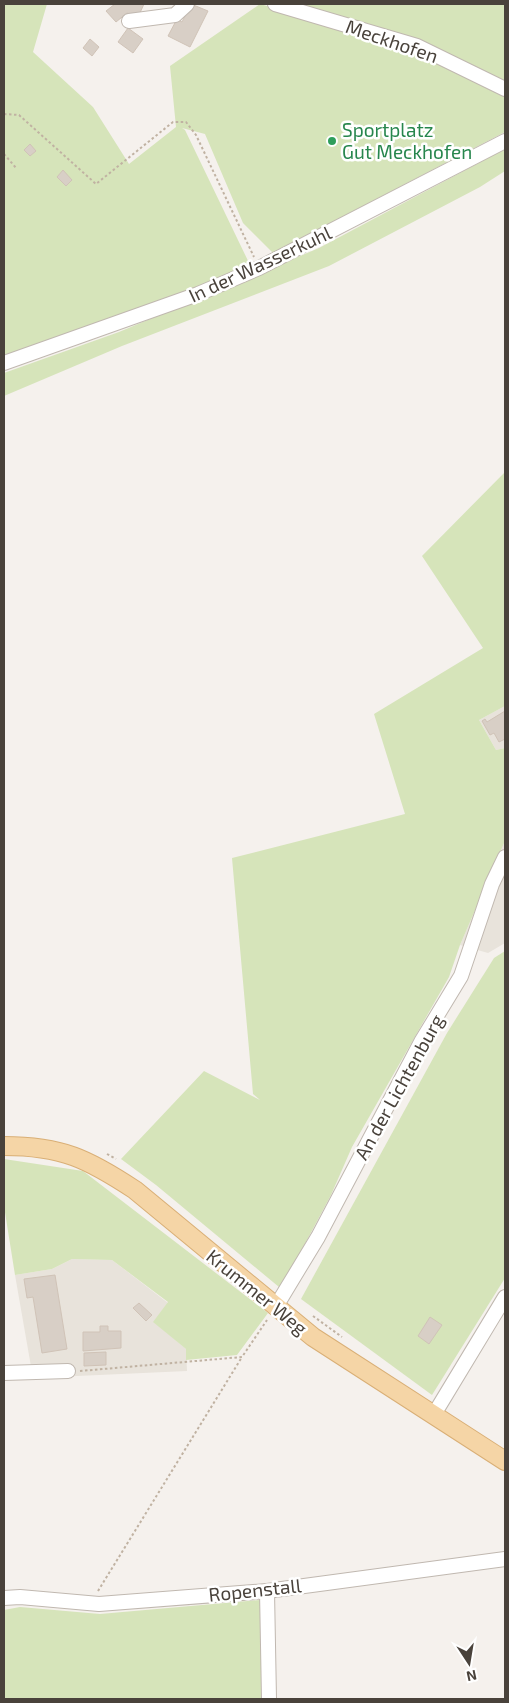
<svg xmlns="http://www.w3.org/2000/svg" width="509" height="1703" viewBox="0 0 509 1703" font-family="'Exo 2',sans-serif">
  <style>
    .residential { fill: #e8e3db }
    .green { fill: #d6e4ba }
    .building { fill: #d8cfc6; stroke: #d0c3b7 }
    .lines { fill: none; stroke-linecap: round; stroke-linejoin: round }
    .minor-casing { stroke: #c0b8b0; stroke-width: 16 }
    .major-casing { stroke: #d9af76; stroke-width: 20 }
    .path { stroke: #c0b2a2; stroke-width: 2; stroke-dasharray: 2.5 2.5; stroke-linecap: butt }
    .minor { stroke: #fff; stroke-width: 14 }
    .major { stroke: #f5d5a6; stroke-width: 18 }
    .leisure-dot { fill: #2e9e5b; stroke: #fff; stroke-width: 2 }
    .labels { text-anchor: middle; stroke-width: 5; stroke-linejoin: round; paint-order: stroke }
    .street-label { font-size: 19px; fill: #49423b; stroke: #fff }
    .leisure-label { font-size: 19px; fill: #27864d; stroke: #fff; text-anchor: start }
  </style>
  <rect width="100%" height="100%" fill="#f5f1ed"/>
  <g class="residential">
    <polygon points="505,706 505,748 496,750 479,720"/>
    <polygon points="505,841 505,943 488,953 460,945"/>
    <polygon points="72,1259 112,1260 168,1303 154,1322 186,1349 187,1371 33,1378 15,1275 52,1269"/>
  </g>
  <g class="green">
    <polygon points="4,4 47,4 33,52 93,107 129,164 176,127 170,66 260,4 419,51 505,96 505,132 273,253 243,223 205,134 182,128 185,130 251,267 146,307 4,357"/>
    <polygon points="292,4 505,4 505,84"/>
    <polygon points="505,149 505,171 480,187 329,266 122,346 4,396 4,373 119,332 319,248"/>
    <polygon points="505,472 505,706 479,720 496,750 505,748 505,841 460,945 449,977 352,1147 331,1195 291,1270 279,1287 156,1185 121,1159 204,1071 260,1100 253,1094 232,858 405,814 374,714 483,648 422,556"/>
    <polygon points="505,951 505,1278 432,1395 301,1299 447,1033 494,958"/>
    <polygon points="4,1159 83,1171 268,1313 237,1355 186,1360 186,1349 153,1322 168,1302 112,1260 72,1259 52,1269 15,1275 4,1206"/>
    <polygon points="260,1600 262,1699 4,1699 4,1610 20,1607 100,1614"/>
  </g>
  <g class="building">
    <polygon points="115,4 144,4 138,17 127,13 116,22 106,11"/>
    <polygon points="191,4 208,11 190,47 168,36 177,19 182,22"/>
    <polygon points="128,28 143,39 133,53 118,42"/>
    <polygon points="90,39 99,47 92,56 83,48"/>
    <polygon points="30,144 36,151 30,156 24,150"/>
    <polygon points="63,170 72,180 66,186 57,177"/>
    <polygon points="505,711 505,739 499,742 494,733 490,735 482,721 485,719 487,722"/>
    <polygon points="55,1275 67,1349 42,1353 33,1297 27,1298 24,1279"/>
    <polygon points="139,1303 152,1315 146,1321 133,1308"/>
    <polygon points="430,1317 442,1325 429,1344 418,1336"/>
    <polygon points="100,1326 108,1326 108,1331 121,1331 121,1348 83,1351 83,1332 100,1332"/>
    <polygon points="106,1352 106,1365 84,1366 84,1353"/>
  </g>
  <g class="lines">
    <defs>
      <g id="minor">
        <polyline points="275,4 417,46 505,89"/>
        <polyline points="129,21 175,15 187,4"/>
        <polyline points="4,363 198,294 259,268 505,141"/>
        <polyline points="275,1308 318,1237 421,1042 461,976 492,884 505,857"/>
        <polyline points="4,1373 68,1371"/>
        <polyline points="433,1416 505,1297"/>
        <polyline points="267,1591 269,1699"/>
        <polyline points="4,1598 20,1597 99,1604 267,1591 505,1559"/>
      </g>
      <path id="major" d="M4,1146c58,0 84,13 131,44l178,147 192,124"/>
    </defs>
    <use href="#minor" class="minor-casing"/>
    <use href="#major" class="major-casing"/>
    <g class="path">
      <polyline points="4,114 19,115 96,184 173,122 186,122 196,135 254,257"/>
      <polyline points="4,154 17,169"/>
      <polyline points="107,1154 116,1159"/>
      <polyline points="313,1316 342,1337"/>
      <polyline points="80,1371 242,1357 267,1320"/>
      <polyline points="98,1591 242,1357"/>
    </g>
    <use href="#minor" class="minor"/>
    <use href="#major" class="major"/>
  </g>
  <circle class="leisure-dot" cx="332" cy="141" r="5"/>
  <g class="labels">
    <g class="street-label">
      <text transform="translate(392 41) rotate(19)" y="7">Meckhofen</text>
      <text transform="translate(260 264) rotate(-25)" y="7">In der Wasserkuhl</text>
      <text transform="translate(399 1087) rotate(-61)" y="7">An der Lichtenburg</text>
      <text transform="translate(257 1292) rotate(39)" y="7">Krummer Weg</text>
      <text transform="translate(255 1590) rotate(-6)" y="7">Ropenstall</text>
    </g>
    <g class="leisure-label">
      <text x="342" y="137">Sportplatz<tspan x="342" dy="22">Gut Meckhofen</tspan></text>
    </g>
  </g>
  <rect width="509" height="1703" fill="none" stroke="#49423b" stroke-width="10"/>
  <g transform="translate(469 1663) rotate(168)" stroke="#ffffff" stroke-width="4" paint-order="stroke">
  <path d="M0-4L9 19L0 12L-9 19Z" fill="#49423b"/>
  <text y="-8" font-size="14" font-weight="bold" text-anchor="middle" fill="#49423b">N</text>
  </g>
</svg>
